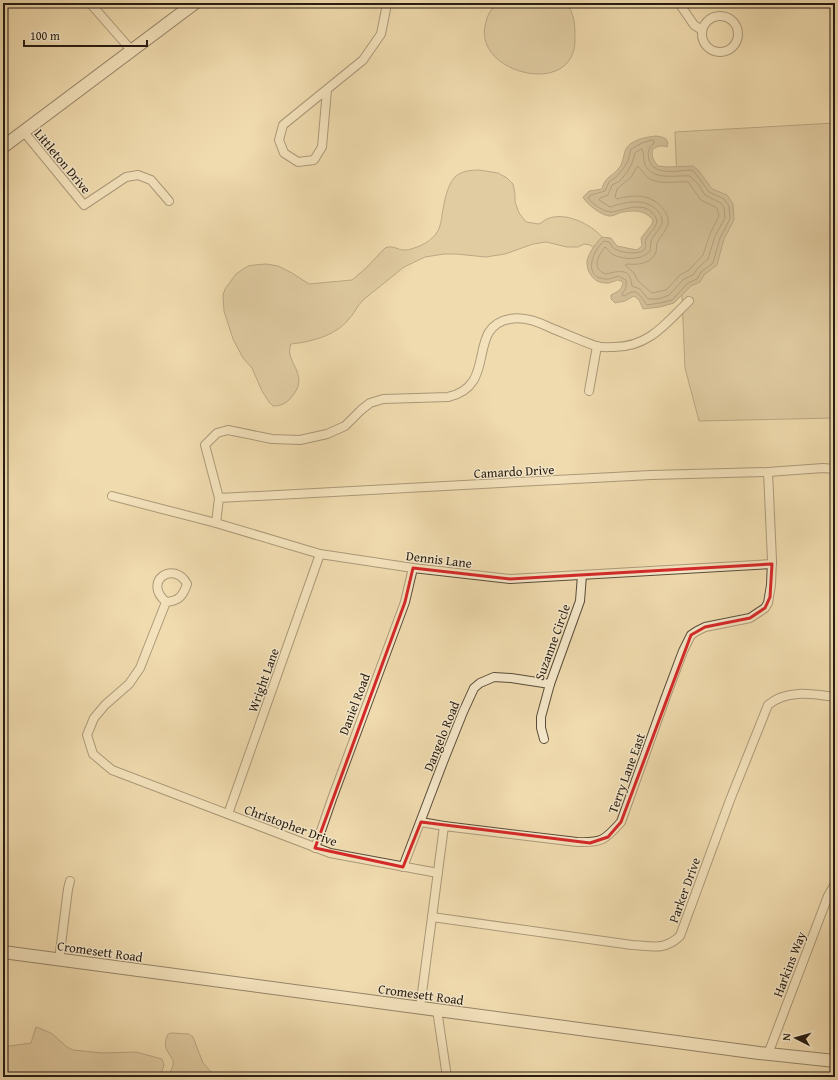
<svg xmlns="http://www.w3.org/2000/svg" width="838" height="1080" viewBox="0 0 838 1080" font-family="'Gentium Book Plus',serif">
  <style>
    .green { fill: #cebb93; stroke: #7a6c52 }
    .water { fill: #ac9a79; stroke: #776850 }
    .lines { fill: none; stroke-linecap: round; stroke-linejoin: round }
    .shore { stroke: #6a5b46; stroke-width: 1 }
    .street-casing { stroke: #594c39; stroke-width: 10 }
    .secondary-casing { stroke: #271c12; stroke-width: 14 }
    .street { stroke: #f5e8ca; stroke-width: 8 }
    .secondary { stroke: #f5e8ca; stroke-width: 12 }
    .marked { fill: none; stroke: #d62828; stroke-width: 3; stroke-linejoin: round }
    .labels { text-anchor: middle; stroke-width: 3; stroke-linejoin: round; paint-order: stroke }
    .street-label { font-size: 13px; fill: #271c12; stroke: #f5e8ca }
  </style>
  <rect width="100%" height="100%" fill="#f0dbae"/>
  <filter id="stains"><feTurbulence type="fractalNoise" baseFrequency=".005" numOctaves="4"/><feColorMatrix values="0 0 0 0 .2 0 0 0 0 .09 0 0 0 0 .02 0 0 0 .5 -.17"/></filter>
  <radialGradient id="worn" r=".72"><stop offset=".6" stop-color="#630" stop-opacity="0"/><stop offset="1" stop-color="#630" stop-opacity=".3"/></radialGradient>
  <g class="green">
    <path d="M498,3h68c9,11 9,23 9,37 0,58 -100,34 -90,-14 2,-10 5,-17 13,-23z"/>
    <polygon points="835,123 835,418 699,421 685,368 675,132"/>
    <path d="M479,170l19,3 9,5 6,6 2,10v8l4,11 7,9 13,2c3,-1 5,-4 8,-5 17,-8 44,5 55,18l-5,6 -3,5 -4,-3 -6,-1 -6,3h-11l-21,-5 -13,2 -28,10 -19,3 -30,-3h-12l-19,3 -21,10 -41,33c-6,6 -9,14 -15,20 -13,16 -38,22 -57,24 -8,19 22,30 -1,55 -5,5 -10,7 -17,7l-4,-4 -7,-11 -10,-23 -9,-10 -10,-19 -9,-28 -1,-16 2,-6 11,-15 12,-8 6,-1 12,-1 12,2 14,7 17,11 43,-4 14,-12 19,-20c7,-3 11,1 18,2 7,1 23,-6 28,-11 8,-6 10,-15 11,-24 2,-12 5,-30 13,-38 6,-6 16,-7 24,-7z"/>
    <polygon points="36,1027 51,1033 67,1047 73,1050 102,1053 136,1052 162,1059 164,1065 160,1077 3,1077 3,1047 31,1043"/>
    <path d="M172,1033l17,1 4,3 10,26 13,14h-48l5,-11v-6c-6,-10 -11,-14 -5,-26z"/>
  </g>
  <path class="water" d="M656,136c8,1 14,3 11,11 -5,-2 -9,-1 -14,2 -2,7 0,11 5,17l10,1 25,-1 6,5 13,18 15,6 6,9 1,16 -10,19 -7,26 -13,10 -4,7 -9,4 -17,17 -14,4 -17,2 -4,-9 -5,-4 -9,5 -10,2 -4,-4v-4c7,-4 11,-5 12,-13l-5,-2c-4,1 -9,4 -13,3 -11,0 -19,-11 -18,-22 2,-9 9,-18 15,-24l9,1 6,8 20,4 5,-4 -1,-8 11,-14 1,-4c-9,-11 -21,-10 -34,-7 -2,1 -6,3 -9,3 -8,0 -24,-12 -27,-19l6,-6 13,-2c3,-13 10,-12 17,-21 5,-6 4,-15 8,-21 7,-8 20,-10 29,-11z"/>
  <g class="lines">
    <g class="shore">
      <path d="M653,140l1,3c-5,5 -7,9 -5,17 6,17 29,10 43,10l4,4 13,18 15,7 5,7 1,13 -10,19 -7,25 -12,9 -4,7 -9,4 -16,17 -12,3 -13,2c-4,-4 -8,-15 -15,-13 -4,1 -6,4 -9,4l-1,-2 4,-6v-8l-8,-4c-4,1 -9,4 -13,3 -23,-2 -12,-29 -1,-38l5,1c2,2 3,6 6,7 6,4 23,6 29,1 4,-4 0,-7 2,-11 3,-6 14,-14 10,-21 -10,-19 -30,-8 -45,-6 -7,0 -19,-8 -23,-14l3,-3 14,-4 4,-9 7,-5 7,-8 5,-8 3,-12 11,-6z"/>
      <path d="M642,149c2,4 1,10 3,16 8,16 30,10 45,11l8,8 7,11 16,8 3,5 1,10 -10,18 -7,23 -10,9 -5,7 -9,4 -15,16 -10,4h-11l-8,-10 -8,-3c-2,-19 -13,-15 -26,-12 -15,-5 -8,-18 -1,-27 3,2 4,5 7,7 11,6 29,7 38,-3 1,-4 0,-6 1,-9 1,-6 9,-12 11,-19 1,-5 -2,-8 -4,-12 -13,-14 -32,-9 -48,-4l-11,-7 1,-2 8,-3 4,-10 8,-4 7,-9 5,-9 3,-10z"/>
      <path d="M639,167c3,4 6,9 11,12 11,6 26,2 38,3l13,18 16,8 2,8 -9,18 -7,21 -14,15 -9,5 -14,15 -14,3 -14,-12 -4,-8 -9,-8 2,-1c11,1 24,0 29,-12 1,-3 0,-7 1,-9 3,-7 9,-11 11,-19 1,-5 -1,-10 -4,-14 -12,-16 -29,-16 -47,-11l-2,-2 2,-8 14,-12 6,-10z"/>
    </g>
    <defs>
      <g id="street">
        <polyline points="90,3 132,51"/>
        <polyline points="679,3 694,25 702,30"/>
        <circle cx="720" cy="34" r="18"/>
        <polyline points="327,90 322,147 314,160 298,162 284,153 279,140 283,125 363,60 381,34 386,9 386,3"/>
        <polyline points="24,132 84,205 126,177 138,175 151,180 169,201"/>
        <polyline points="589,391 597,346"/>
        <polyline points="112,496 216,523 320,554 413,568 510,579 772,564"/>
        <path d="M219,498l-14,-53 12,-12 11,-3 44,9 28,1 27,-6 18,-8 16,-16 9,-7 13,-4 65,-2c51,-11 17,-70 62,-78 14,-3 29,3 41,9 15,6 30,13 45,18 6,2 12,1 18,1 35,0 52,-24 75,-46"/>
        <polyline points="216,523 219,498 651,475 768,472 823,468 835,469"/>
        <path d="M166,602c-24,-21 8,-42 21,-18 -4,12 -8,17 -21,18l-26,66 -11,16 -24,21 -11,13 -7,17 6,19 19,16 218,83 108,20"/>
        <polyline points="544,739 541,728 541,717 550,684 580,601 582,575"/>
        <polyline points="228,814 320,554"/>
        <polyline points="421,822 444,826"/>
        <polyline points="315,848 332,799 405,602 413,568"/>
        <polyline points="403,867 443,762 463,712 474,688 480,683 494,677 511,678 550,684"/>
        <path d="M432,917l200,28c20,1 32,6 48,-9l50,-136 38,-95c19,-16 45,-11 67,-8"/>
        <polyline points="59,960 68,889 70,881"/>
        <path d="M420,1008l24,-182 133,16c25,1 28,-2 44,-20l44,-123 18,-48 8,-16 6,-4 8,-4 45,-9 15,-10 3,-5 3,-18 1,-25 -4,-88"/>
        <polyline points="437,1010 447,1077"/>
        <polyline points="768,1054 828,896 835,884"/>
      </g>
      <g id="secondary">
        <polyline points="3,147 195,3"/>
        <polyline points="3,952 759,1053 835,1061"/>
      </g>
    </defs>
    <use href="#street" class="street-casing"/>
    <use href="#secondary" class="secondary-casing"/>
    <use href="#street" class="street"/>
    <use href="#secondary" class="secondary"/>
  </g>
  <path d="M0 0H838V1080H0ZM772,564l-2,33 -5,11 -15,10 -45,9 -14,8 -70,187 -13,15 -18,6 -169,-21 -18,45 -88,-19 90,-246 8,-34 97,11z" fill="#f0dbae" fill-opacity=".55" fill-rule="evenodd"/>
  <path class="marked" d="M772,564l-2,33 -5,11 -15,10 -45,9 -14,8 -70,187 -13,15 -18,6 -169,-21 -18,45 -88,-19 90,-246 8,-34 97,11z"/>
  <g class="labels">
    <g class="street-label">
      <text transform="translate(63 161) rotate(50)" y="5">Littleton Drive</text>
      <text transform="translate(514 471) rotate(-3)" y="5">Camardo Drive</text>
      <text transform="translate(439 559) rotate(7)" y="5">Dennis Lane</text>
      <text transform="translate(552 642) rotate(-70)" y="5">Suzanne Circle</text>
      <text transform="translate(263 680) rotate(-70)" y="5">Wright Lane</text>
      <text transform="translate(354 704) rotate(-69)" y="5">Daniel Road</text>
      <text transform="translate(441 736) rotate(-68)" y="5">Dangelo Road</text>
      <text transform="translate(626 773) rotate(-70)" y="5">Terry Lane East</text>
      <text transform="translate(291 825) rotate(20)" y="5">Christopher Drive</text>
      <text transform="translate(684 890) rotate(-70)" y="5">Parker Drive</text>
      <text transform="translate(100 951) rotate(8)" y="5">Cromesett Road</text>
      <text transform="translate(789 964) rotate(-69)" y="5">Harkins Way</text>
      <text transform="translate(421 994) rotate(8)" y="5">Cromesett Road</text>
    </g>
  </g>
  <rect width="838" height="1080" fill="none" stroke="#f0dbae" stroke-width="16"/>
  <rect x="4" y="4" width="830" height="1072" fill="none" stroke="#271c12" stroke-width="2"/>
  <rect x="8" y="8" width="822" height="1064" fill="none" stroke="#271c12"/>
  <g transform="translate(796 1038) rotate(276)" stroke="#f5e8ca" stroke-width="3" paint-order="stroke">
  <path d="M0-3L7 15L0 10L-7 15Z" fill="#271c12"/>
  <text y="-6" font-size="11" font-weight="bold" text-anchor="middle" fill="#271c12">N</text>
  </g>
  <path d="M24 40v6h123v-6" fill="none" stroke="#271c12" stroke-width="2"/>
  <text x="30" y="40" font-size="12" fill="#271c12" stroke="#f5e8ca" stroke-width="3" paint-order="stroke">100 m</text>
  <rect width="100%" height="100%" filter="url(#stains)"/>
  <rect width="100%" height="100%" fill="url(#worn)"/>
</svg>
